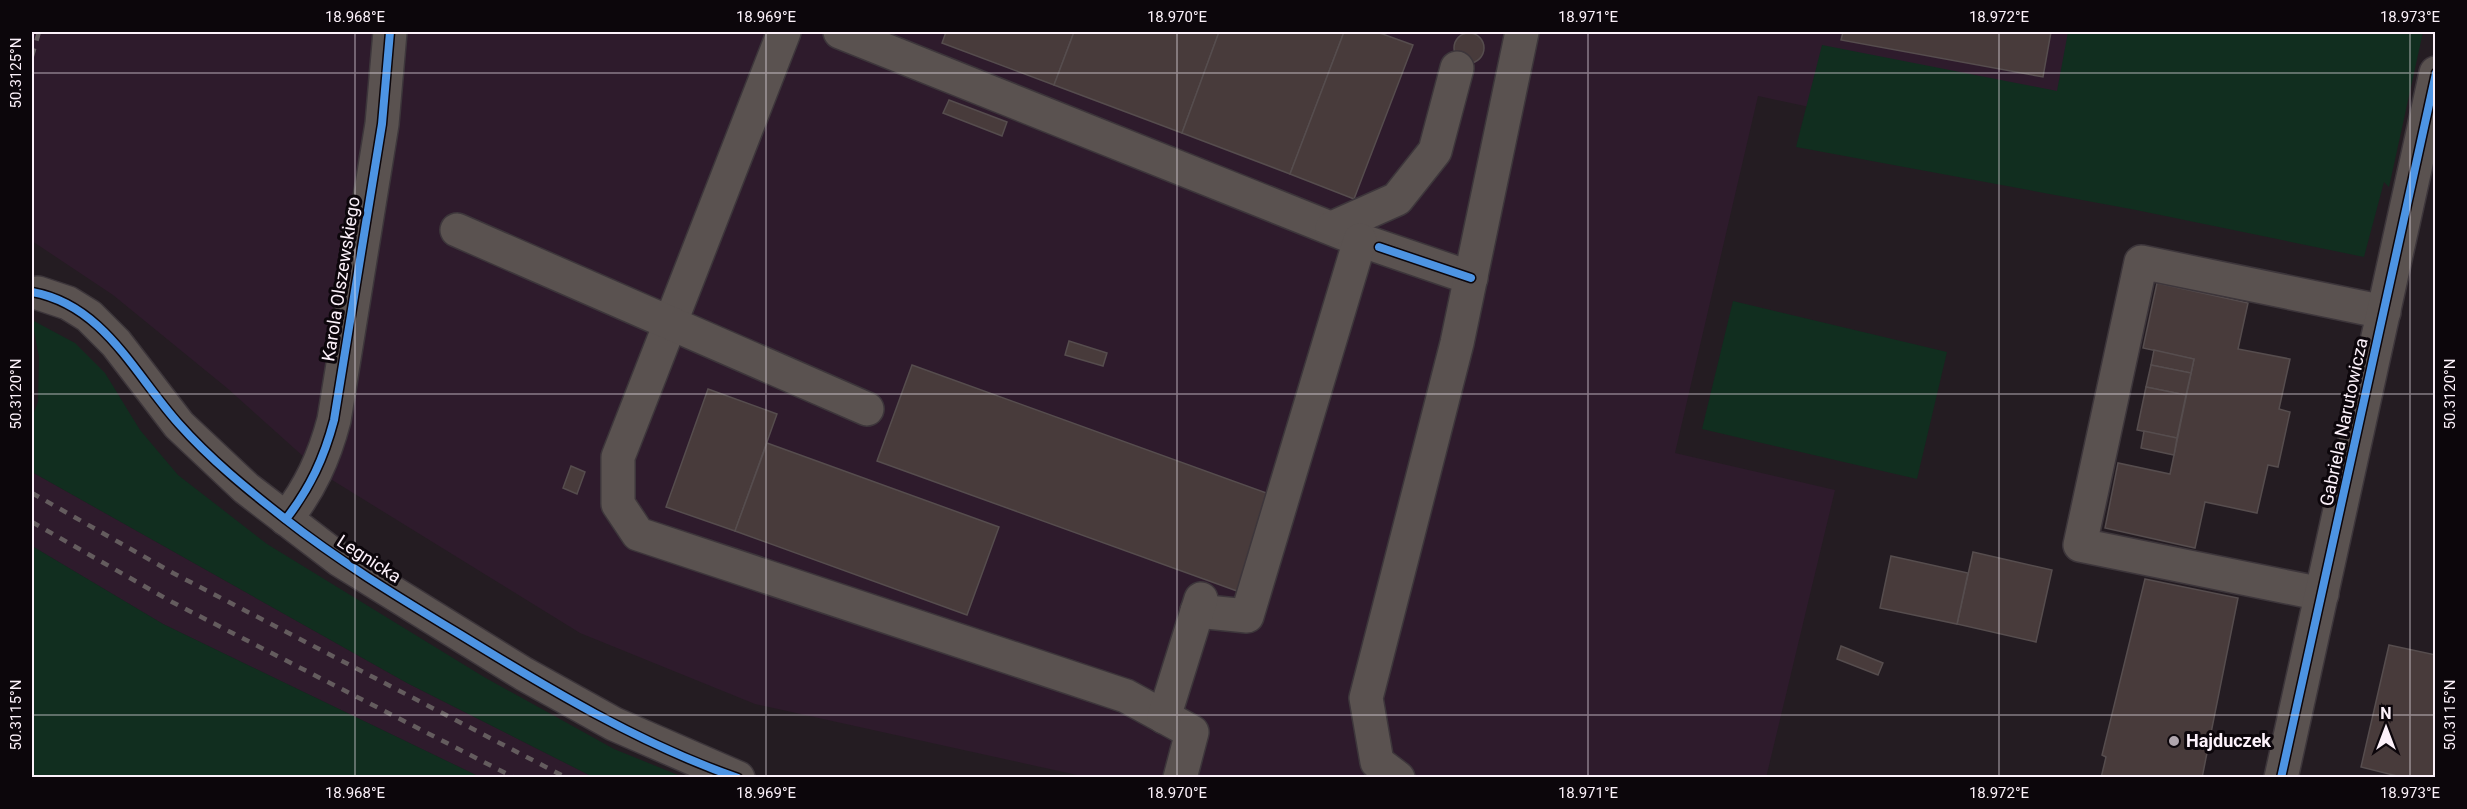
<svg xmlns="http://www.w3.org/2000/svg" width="2467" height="809" viewBox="0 0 2467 809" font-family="Roboto,sans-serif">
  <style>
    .built { fill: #2e1b2c }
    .green { fill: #112e1f }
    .building { fill: #483b3b; stroke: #564d4e; stroke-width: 1.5 }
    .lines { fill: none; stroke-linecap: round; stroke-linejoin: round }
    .minor-casing { stroke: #3d363b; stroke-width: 36 }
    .minor { stroke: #5a5250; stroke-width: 33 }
    .rail { stroke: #645c5e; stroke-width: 4.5; stroke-dasharray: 8 8; stroke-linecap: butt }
    .cycleway-casing { stroke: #0c060b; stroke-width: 11 }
    .cycleway { stroke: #4d94e3; stroke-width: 8 }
    .ticks { fill: none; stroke: #fcf1fa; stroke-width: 1.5; stroke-opacity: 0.45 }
    .poi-dot { fill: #b0a6ae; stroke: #0c060b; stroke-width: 2 }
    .labels { text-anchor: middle; stroke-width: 6; stroke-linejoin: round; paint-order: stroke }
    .street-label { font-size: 18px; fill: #fcf1fa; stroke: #0c060b }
    .poi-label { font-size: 18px; font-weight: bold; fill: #fcf1fa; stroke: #0c060b; text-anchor: start }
    .neatline { fill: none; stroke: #fcf1fa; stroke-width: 2 }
    .ticks-label { font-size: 15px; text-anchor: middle; fill: #fcf1fa }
  </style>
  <rect width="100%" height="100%" fill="#241c22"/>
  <g class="built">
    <polygon points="32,32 2389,32 2113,172 1758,96 1675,453 1835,490 1766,778 1086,777 755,704 580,633 324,475 227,388 113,295 32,241"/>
    <polygon points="32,472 407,683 593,777 480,777 163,624 32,546"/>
  </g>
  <g class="green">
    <polygon points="2068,32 2423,32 2389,187 2384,182 2364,257 2136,210 1796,147 1822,45 2057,91"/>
    <polygon points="1733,301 1947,352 1917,479 1702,429"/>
    <polygon points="32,320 75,343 105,373 140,430 178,475 267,544 484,677 614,749 683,777 593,777 407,683 32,472 32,417 38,402 39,357"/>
    <polygon points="32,546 163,624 480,777 32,777"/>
  </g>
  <g class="building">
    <polygon points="946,32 1074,32 1054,85 942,43"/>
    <polygon points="1074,32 1219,32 1182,133 1054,85"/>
    <polygon points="1219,32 1344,32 1290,174 1182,133"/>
    <polygon points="1344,32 1377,32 1413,45 1354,199 1290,174"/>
    <polygon points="1843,32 2051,32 2043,77 1841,40"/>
    <circle cx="1469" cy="48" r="15"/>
    <polygon points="949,100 1007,122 1002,136 943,113"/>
    <polygon points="2157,283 2248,303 2238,349 2290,359 2279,409 2290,412 2278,467 2268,465 2257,513 2205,502 2195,548 2105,528 2118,463 2170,474 2174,455 2194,359 2143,348"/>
    <polygon points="1069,341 1107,353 1103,366 1065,355"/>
    <polygon points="2154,350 2194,359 2191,373 2151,365"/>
    <polygon points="912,365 1272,495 1237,591 877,461"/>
    <polygon points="2151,365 2191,373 2186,395 2146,387"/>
    <polygon points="2146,387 2186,395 2177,438 2137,430"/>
    <polygon points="708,389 777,414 735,531 666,507"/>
    <polygon points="2144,431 2177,438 2174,455 2141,448"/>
    <polygon points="767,443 999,527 967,615 735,531"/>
    <polygon points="571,466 585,472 577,494 563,488"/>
    <polygon points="1973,552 2052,570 2036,642 1957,624"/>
    <polygon points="1891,556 1968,573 1957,624 1880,608"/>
    <polygon points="2145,579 2238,598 2202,778 2101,778 2106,757 2102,755"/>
    <polygon points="2389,645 2436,655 2436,778 2405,778 2361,767"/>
    <polygon points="1841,646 1883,663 1878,675 1837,659"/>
  </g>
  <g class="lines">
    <defs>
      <g id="minor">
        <polyline points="784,32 618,457 618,504 638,534 1126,696 1192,732 1180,778"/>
        <polyline points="840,32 1360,240 1471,278"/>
        <polyline points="1332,228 1397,199 1435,151 1457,68"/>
        <polyline points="457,230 867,409"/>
        <polyline points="38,293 68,303 89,316 116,343 179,425 246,488 340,560 524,674 614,724 738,778"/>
        <path d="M286,519c24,-31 38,-61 48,-99l48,-296 8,-92"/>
        <polyline points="2322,594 2080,545 2141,262 2384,312"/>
        <polyline points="1197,611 1247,616 1360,240"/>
        <polyline points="1164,717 1201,599"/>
        <polyline points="1398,778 1377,762 1366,698 1457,343 1522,32"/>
        <polyline points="2281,778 2436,73"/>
      </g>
    </defs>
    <use href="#minor" class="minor-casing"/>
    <use href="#minor" class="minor"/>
    <g class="rail">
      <polyline points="32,56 39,32"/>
      <polyline points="32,493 173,573 567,778"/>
      <polyline points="32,522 172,602 515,778"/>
    </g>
    <defs>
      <g id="cycleway">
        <polyline points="1379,247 1471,278"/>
        <path d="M32,292c72,13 102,82 147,132 31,35 68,65 105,94 56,44 116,80 177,117 88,54 179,109 277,143"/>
        <path d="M286,519c24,-31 38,-61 48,-99l48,-296 8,-92"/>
        <polyline points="2281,778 2436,73"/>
      </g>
    </defs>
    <use href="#cycleway" class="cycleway-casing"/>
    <use href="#cycleway" class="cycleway"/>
  </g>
  <path class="ticks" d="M355,32v746M766,32v746M1177,32v746M1588,32v746M1999,32v746M2410,32v746M32,73h2404M32,394h2404M32,715h2404"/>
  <circle class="poi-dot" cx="2174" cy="741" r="6"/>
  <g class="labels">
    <g class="street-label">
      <text transform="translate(341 279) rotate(-81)" y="6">Karola Olszewskiego</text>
      <text transform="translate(2344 422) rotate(-78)" y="6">Gabriela Narutowicza</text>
      <text transform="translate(369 559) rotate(33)" y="6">Legnicka</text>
    </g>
    <g class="poi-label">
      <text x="2186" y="747">Hajduczek</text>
    </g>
  </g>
  <rect width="2467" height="809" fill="none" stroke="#0c060b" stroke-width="66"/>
  <g transform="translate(2386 728)" stroke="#0c060b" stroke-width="4.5" paint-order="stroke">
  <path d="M0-4.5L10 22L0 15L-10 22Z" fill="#fcf1fa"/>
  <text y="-9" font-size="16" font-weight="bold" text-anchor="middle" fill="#fcf1fa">N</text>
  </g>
  <rect x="33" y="33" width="2401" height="743" class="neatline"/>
  <g class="ticks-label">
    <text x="355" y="22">18.968°E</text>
    <text x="766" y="22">18.969°E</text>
    <text x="1177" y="22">18.970°E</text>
    <text x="1588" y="22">18.971°E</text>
    <text x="1999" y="22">18.972°E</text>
    <text x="2410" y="22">18.973°E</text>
    <text transform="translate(16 73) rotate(-90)" y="5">50.3125°N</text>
    <text transform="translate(16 394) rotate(-90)" y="5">50.3120°N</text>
    <text transform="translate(2450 394) rotate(-90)" y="5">50.3120°N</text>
    <text transform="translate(16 715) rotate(-90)" y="5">50.3115°N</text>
    <text transform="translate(2450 715) rotate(-90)" y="5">50.3115°N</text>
    <text x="355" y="798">18.968°E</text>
    <text x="766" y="798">18.969°E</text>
    <text x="1177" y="798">18.970°E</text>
    <text x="1588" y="798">18.971°E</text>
    <text x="1999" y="798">18.972°E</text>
    <text x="2410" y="798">18.973°E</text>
  </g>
</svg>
